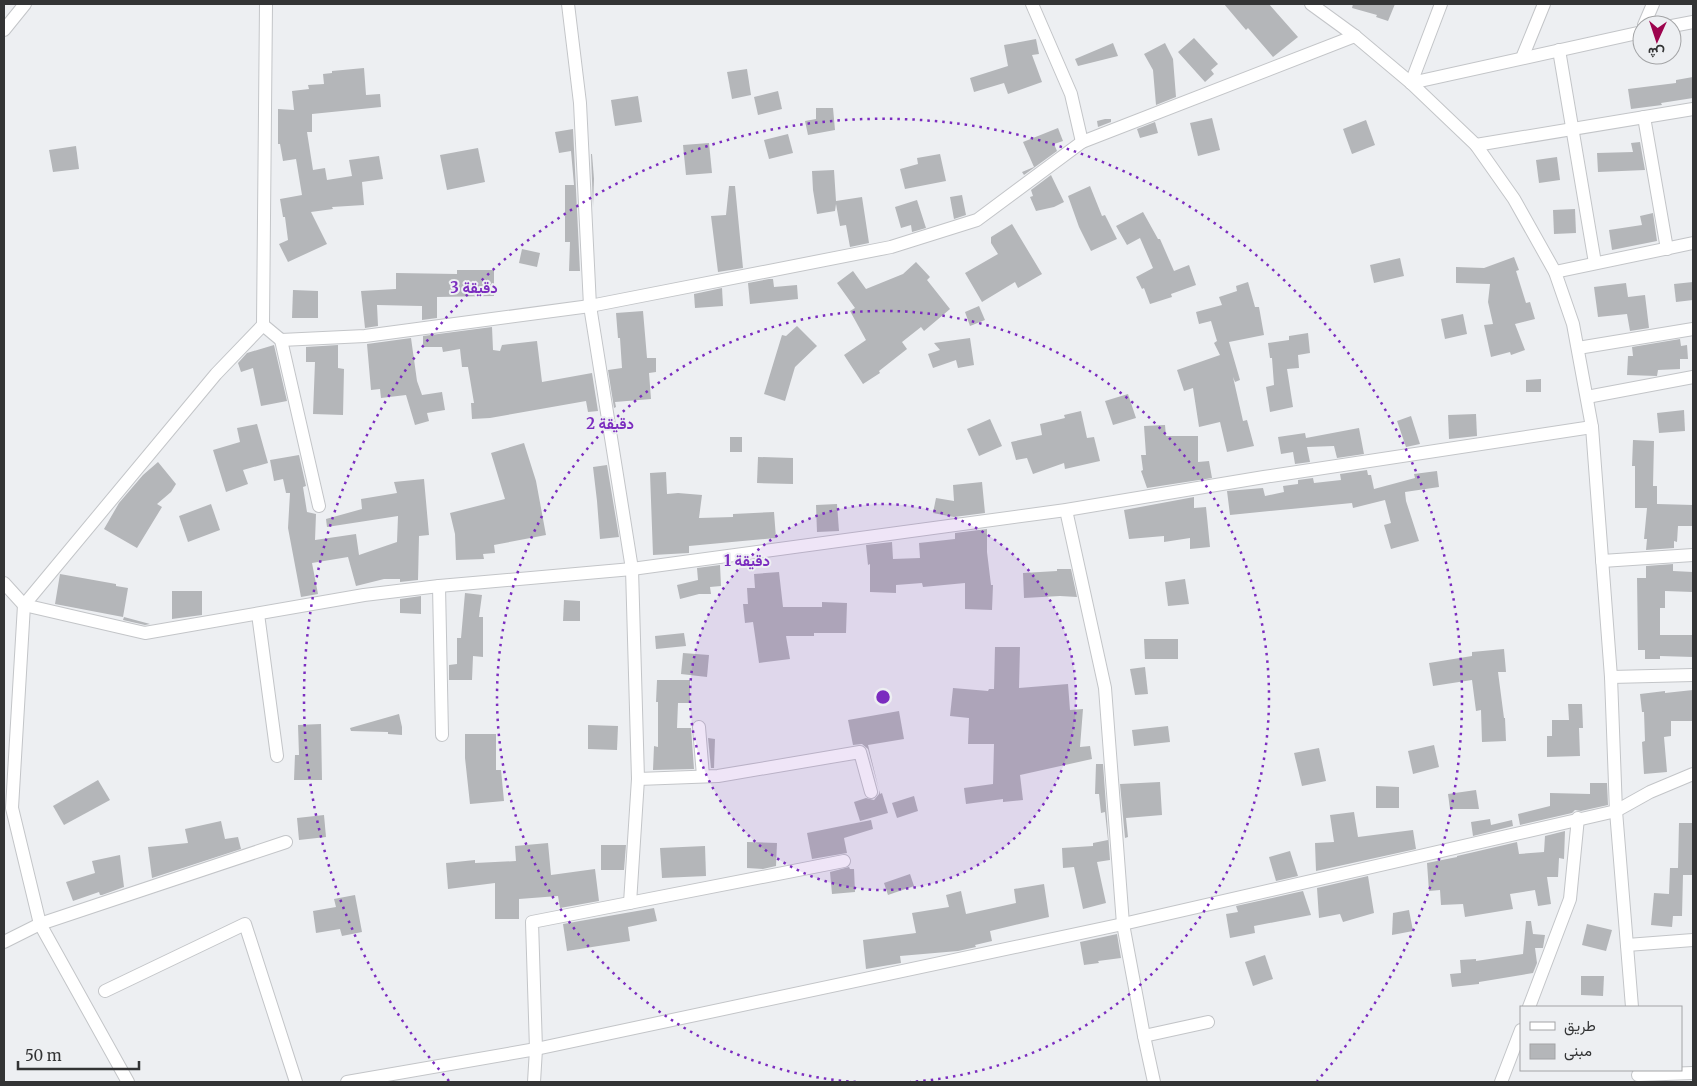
<svg xmlns="http://www.w3.org/2000/svg" width="1697" height="1086" viewBox="0 0 1697 1086" font-family="Merriweather,Vazirmatn,serif">
  <style>
    .building { fill: #b4b6b9 }
    .lines { fill: none; stroke-linecap: round; stroke-linejoin: round }
    .minor-casing { stroke: #c3c5c8; stroke-width: 14 }
    .minor { stroke: #fff; stroke-width: 12 }
    .ring { fill: none; stroke: #7b2cbf; stroke-width: 2.5; stroke-dasharray: 2.5 5 }
    .centre { fill: #7b2cbf; stroke: #edeff2; stroke-width: 2.5 }
    .ring-label { font-size: 15px; text-anchor: middle; font-weight: bold; fill: #7b2cbf; stroke: #edeff2; stroke-width: 4; stroke-linejoin: round; paint-order: stroke }
  </style>
  <rect width="100%" height="100%" fill="#edeff2"/>
  <g class="building">
    <polygon points="1224,4 1269,4 1298,37 1273,57 1248,28 1246,30"/>
    <polygon points="1353,4 1395,4 1388,21 1376,17 1377,15 1352,8"/>
    <polygon points="1194,38 1218,64 1211,70 1214,74 1205,82 1178,52"/>
    <polygon points="1036,39 1039,54 1032,55 1042,82 1008,94 1004,83 974,92 970,78 1008,66 1004,45"/>
    <polygon points="1113,43 1118,56 1078,66 1075,59"/>
    <polygon points="1165,43 1173,59 1176,97 1156,105 1153,70 1144,54"/>
    <polygon points="364,68 366,95 380,94 381,107 312,114 312,132 307,132 313,170 325,168 327,180 352,176 349,160 379,156 383,179 362,182 364,205 332,207 333,209 311,212 327,244 288,262 279,244 288,240 285,217 283,217 280,199 302,195 296,159 283,161 280,144 278,144 278,109 294,110 292,91 309,89 308,85 324,84 323,74 332,73 332,71"/>
    <polygon points="747,69 751,95 732,99 727,72"/>
    <polygon points="1693,77 1693,98 1661,103 1662,105 1631,109 1628,89 1676,83 1676,80"/>
    <polygon points="778,91 782,109 758,115 754,97"/>
    <polygon points="638,96 642,122 615,126 611,100"/>
    <polygon points="816,108 833,108 835,130 808,135 805,121 816,119"/>
    <polygon points="1212,118 1220,150 1198,156 1190,123"/>
    <polygon points="1105,119 1111,119 1111,122 1098,127 1097,121"/>
    <polygon points="1366,120 1375,145 1352,154 1343,129"/>
    <polygon points="1155,122 1158,133 1140,138 1137,129"/>
    <polygon points="1058,128 1063,141 1054,144 1057,151 1024,175 1022,172 1034,167 1023,142"/>
    <polygon points="573,129 580,271 569,271 570,242 565,242 565,185 574,185 571,151 559,153 555,132"/>
    <polygon points="788,134 793,153 769,159 764,140"/>
    <polygon points="1640,142 1645,170 1598,172 1597,153 1633,152 1631,143"/>
    <polygon points="709,143 712,173 686,175 683,145"/>
    <polygon points="76,146 79,169 53,172 49,150"/>
    <polygon points="478,148 485,182 447,190 440,155"/>
    <polygon points="591,154 592,154 594,179 593,207"/>
    <polygon points="940,154 946,181 905,189 900,169 918,164 917,158"/>
    <polygon points="1557,157 1560,180 1539,183 1536,160"/>
    <polygon points="834,170 836,201 862,197 869,243 850,247 846,225 840,226 836,204 835,211 817,214 813,190 812,171"/>
    <polygon points="1051,175 1064,202 1054,207 1036,211 1030,197 1033,196 1031,190"/>
    <polygon points="729,186 735,186 743,268 718,272 711,216 726,215"/>
    <polygon points="1090,186 1102,216 1105,215 1117,239 1091,251 1079,227 1068,196"/>
    <polygon points="962,195 966,215 954,219 950,197"/>
    <polygon points="917,200 926,228 912,232 911,225 901,228 895,207"/>
    <polygon points="1575,209 1576,233 1554,234 1553,210"/>
    <polygon points="1143,212 1158,239 1160,239 1174,271 1189,265 1196,285 1171,294 1172,297 1150,304 1144,288 1142,289 1136,277 1153,268 1140,238 1127,245 1116,226"/>
    <polygon points="1653,213 1657,241 1612,250 1609,230 1642,225 1640,216"/>
    <polygon points="1012,224 1042,274 1018,288 1015,282 982,302 965,273 998,254 991,243 991,237"/>
    <polygon points="522,249 540,253 537,267 519,263"/>
    <polygon points="1514,257 1519,270 1516,271 1526,303 1530,302 1535,319 1515,324 1525,350 1511,355 1510,352 1491,357 1484,325 1493,324 1488,302 1490,284 1456,283 1456,267 1484,268"/>
    <polygon points="1400,258 1404,276 1374,283 1370,265"/>
    <polygon points="916,262 930,277 927,280 950,309 924,331 921,327 902,342 907,349 879,371 880,373 863,384 844,355 866,340 850,311 855,308 837,283 853,271 866,289 903,274"/>
    <polygon points="457,270 494,270 494,296 437,297 437,318 422,320 422,306 377,305 378,326 365,328 361,291 396,289 396,273 457,274"/>
    <polygon points="769,279 773,279 774,287 797,285 798,299 750,304 748,283"/>
    <polygon points="1248,282 1255,307 1259,307 1264,335 1229,342 1240,380 1235,382 1233,377 1243,421 1247,420 1254,446 1227,452 1220,422 1199,427 1193,388 1184,391 1177,370 1220,355 1214,343 1217,341 1211,321 1199,324 1196,312 1222,305 1219,297 1237,291 1236,286"/>
    <polygon points="1693,282 1693,300 1676,302 1674,284"/>
    <polygon points="1626,283 1628,297 1645,295 1649,328 1630,331 1627,314 1598,317 1594,287"/>
    <polygon points="722,288 723,306 695,308 694,294"/>
    <polygon points="293,290 318,291 318,318 292,318"/>
    <polygon points="979,306 985,320 970,326 965,312"/>
    <polygon points="643,311 647,358 656,358 656,372 649,373 651,399 615,402 616,407 614,408 608,370 622,368 620,338 618,338 616,313"/>
    <polygon points="1463,314 1467,334 1445,339 1441,319"/>
    <polygon points="797,326 817,346 795,367 785,401 764,394 782,335 786,336"/>
    <polygon points="492,327 493,350 500,351 502,345 537,341 542,382 592,373 598,411 588,412 586,401 490,418 472,419 471,403 474,403 468,367 462,367 460,349 443,352 442,347 423,347 423,336"/>
    <polygon points="1308,333 1310,353 1298,355 1299,368 1287,369 1293,407 1270,412 1266,387 1274,385 1272,358 1270,358 1268,343 1289,340 1289,336"/>
    <polygon points="411,338 417,381 422,395 442,392 445,410 427,413 429,421 415,425 406,395 381,398 380,389 371,390 367,344"/>
    <polygon points="970,338 974,365 958,368 956,360 933,368 928,354 940,350 934,343"/>
    <polygon points="1680,339 1681,346 1687,345 1688,359 1680,359 1680,369 1658,370 1657,376 1627,375 1628,356 1633,356 1632,347"/>
    <polygon points="274,345 287,401 261,406 253,368 241,372 238,363 247,353"/>
    <polygon points="338,345 338,368 344,369 343,415 313,414 315,362 306,362 306,347"/>
    <polygon points="1541,379 1541,392 1526,392 1526,380"/>
    <polygon points="1128,394 1136,418 1113,425 1105,401"/>
    <polygon points="1684,410 1685,431 1659,433 1657,413"/>
    <polygon points="1081,411 1087,438 1094,437 1100,461 1065,469 1064,463 1033,474 1027,458 1016,460 1011,442 1042,435 1040,424 1065,418 1064,415"/>
    <polygon points="1476,414 1477,436 1449,439 1448,415"/>
    <polygon points="1411,416 1420,444 1406,447 1397,421"/>
    <polygon points="990,419 1002,446 979,456 967,429"/>
    <polygon points="257,424 268,463 243,470 248,484 226,492 213,450 240,442 237,428"/>
    <polygon points="1165,425 1166,436 1198,436 1198,462 1209,461 1212,478 1147,488 1141,471 1143,470 1141,455 1146,455 1144,426"/>
    <polygon points="1359,428 1364,454 1337,458 1334,446 1307,447 1310,462 1295,464 1293,452 1281,454 1278,437 1305,433 1306,438"/>
    <rect x="730" y="437" width="12" height="15"/>
    <polygon points="1633,440 1654,441 1653,486 1657,486 1657,504 1693,505 1693,526 1678,526 1677,542 1674,541 1674,548 1646,550 1647,539 1644,539 1647,508 1635,508 1635,466 1632,466"/>
    <polygon points="524,443 536,481 546,535 494,545 495,553 483,554 484,559 456,560 455,534 450,513 505,499 491,453"/>
    <polygon points="299,455 306,486 303,487 307,512 316,514 315,540 356,534 359,555 397,542 398,516 327,527 326,519 362,509 361,499 397,493 394,482 424,479 429,535 419,536 418,580 400,582 400,579 384,579 356,586 348,557 312,563 318,594 301,597 288,528 290,493 286,493 283,479 274,481 270,460"/>
    <polygon points="758,457 793,458 793,484 757,483"/>
    <polygon points="158,462 176,484 171,492 157,504 162,507 137,548 104,529 119,503 143,475"/>
    <polygon points="607,465 619,537 600,539 597,501 593,467"/>
    <polygon points="1367,470 1368,475 1371,475 1374,489 1415,478 1414,474 1437,471 1439,487 1405,492 1406,501 1419,541 1391,549 1384,525 1391,523 1385,500 1353,508 1352,503 1230,515 1227,491 1263,488 1265,496 1284,492 1283,486 1298,484 1298,480 1313,478 1314,483 1341,480 1340,474"/>
    <polygon points="666,472 667,494 678,493 702,495 699,518 733,517 733,514 774,512 776,538 689,546 689,553 653,555 650,473"/>
    <polygon points="982,482 985,513 954,517 933,513 936,498 954,501 953,485"/>
    <polygon points="1194,497 1194,508 1206,507 1210,547 1190,549 1190,538 1164,542 1164,536 1129,539 1124,510"/>
    <polygon points="211,504 220,530 188,542 179,516"/>
    <polygon points="837,504 839,531 817,532 816,505"/>
    <polygon points="987,529 987,552 991,585 993,585 992,610 965,609 965,583 923,587 922,583 896,585 896,593 870,592 870,564 868,565 866,545 892,542 893,559 920,558 919,543 955,539 955,533"/>
    <polygon points="1673,564 1673,571 1693,572 1693,592 1665,591 1665,608 1660,608 1660,635 1693,635 1693,657 1660,656 1660,659 1645,659 1645,650 1638,650 1637,578 1646,578 1646,566"/>
    <polygon points="720,565 721,586 710,587 711,594 699,594 680,599 677,585 698,580 697,568"/>
    <polygon points="1057,569 1071,569 1077,597 1060,596 1024,598 1023,573 1057,571"/>
    <polygon points="779,572 783,607 822,607 822,602 847,603 846,633 814,633 814,636 786,636 790,659 759,663 753,622 745,623 743,604 748,604 747,588 755,588 754,574"/>
    <polygon points="60,574 116,584 116,586 128,588 123,617 55,604"/>
    <polygon points="1185,579 1189,604 1168,606 1165,582"/>
    <polygon points="172,591 202,591 202,615 172,619"/>
    <polygon points="465,593 482,595 479,617 483,617 483,657 473,656 472,680 449,680 449,665 457,664 457,638 461,638"/>
    <polygon points="421,596 421,614 400,613 400,599"/>
    <polygon points="564,600 580,601 580,621 563,621"/>
    <polygon points="124,617 150,624 145,625 123,620"/>
    <polygon points="684,633 686,646 656,649 655,636"/>
    <polygon points="1144,639 1178,639 1178,659 1145,659"/>
    <polygon points="995,647 1020,647 1019,688 1068,684 1070,710 1083,709 1080,747 1090,746 1092,759 1020,775 1023,800 1003,802 1003,799 966,804 964,788 993,784 994,744 968,744 969,718 950,716 953,688 988,691 989,689 994,689"/>
    <polygon points="1504,649 1506,672 1498,672 1504,718 1505,718 1506,741 1482,742 1481,710 1476,711 1472,680 1433,686 1429,663 1472,656 1472,652"/>
    <polygon points="683,653 709,655 707,677 681,674"/>
    <polygon points="1145,667 1148,694 1135,695 1130,669"/>
    <polygon points="657,680 690,680 690,703 678,703 677,728 691,728 694,769 653,770 654,746 658,747 658,702 656,702"/>
    <polygon points="1693,690 1693,721 1671,721 1671,736 1664,737 1667,772 1644,774 1642,742 1645,741 1644,712 1642,712 1640,694 1665,691 1665,693"/>
    <polygon points="1568,704 1582,704 1583,728 1579,728 1580,756 1547,757 1547,736 1552,736 1552,720 1569,720"/>
    <polygon points="899,711 904,739 868,745 880,794 882,793 888,813 860,821 854,802 866,798 874,800 879,794 879,790 868,749 862,744 853,745 848,720"/>
    <polygon points="399,714 402,727 402,735 388,734 388,732 351,731 350,728"/>
    <polygon points="321,724 322,780 294,780 295,755 299,755 298,725"/>
    <polygon points="588,725 618,726 617,750 588,749"/>
    <polygon points="1168,726 1170,742 1134,746 1132,730"/>
    <polygon points="465,734 496,734 496,770 501,770 504,801 470,804 465,758"/>
    <polygon points="708,738 715,739 714,768 711,768"/>
    <polygon points="1434,745 1439,767 1413,774 1408,751"/>
    <polygon points="1319,748 1326,781 1302,786 1294,753"/>
    <polygon points="1096,764 1103,764 1110,860 1097,862 1106,903 1083,909 1074,867 1063,868 1062,848 1093,846 1093,843 1108,840 1105,812 1101,813 1099,794 1095,794"/>
    <polygon points="98,780 110,800 64,825 53,806"/>
    <polygon points="1160,782 1162,815 1126,818 1128,837 1125,838 1120,784"/>
    <polygon points="1590,783 1607,783 1608,805 1581,811 1575,810 1572,813 1520,825 1518,814 1550,806 1550,793 1590,794"/>
    <polygon points="1376,786 1399,787 1399,808 1376,808"/>
    <polygon points="1476,790 1479,809 1450,809 1448,794"/>
    <polygon points="914,796 918,811 897,818 892,803"/>
    <polygon points="1354,812 1358,837 1413,830 1416,849 1316,871 1315,843 1334,842 1330,815"/>
    <polygon points="324,815 326,837 299,840 297,818"/>
    <polygon points="1490,819 1491,825 1512,820 1513,826 1473,836 1471,822"/>
    <polygon points="871,820 873,829 844,838 847,853 812,859 807,833"/>
    <polygon points="221,821 225,839 238,837 241,849 152,878 148,847 188,843 185,829"/>
    <polygon points="1679,823 1693,823 1693,875 1683,875 1682,916 1673,916 1672,927 1651,925 1654,893 1669,894 1670,868 1678,868"/>
    <polygon points="1565,831 1564,859 1559,858 1558,877 1547,877 1551,904 1538,906 1535,890 1510,894 1513,909 1465,917 1463,904 1441,905 1440,890 1429,891 1427,863 1457,857 1457,856 1517,842 1519,854 1544,852 1545,836"/>
    <polygon points="747,842 777,843 776,866 763,869 747,868"/>
    <polygon points="548,843 551,875 595,869 599,901 560,908 558,896 519,899 519,919 495,919 495,883 448,889 446,863 475,860 475,863 516,861 515,846"/>
    <polygon points="601,845 626,845 624,870 601,870"/>
    <polygon points="705,846 706,876 662,878 660,848"/>
    <polygon points="1290,851 1298,876 1276,881 1269,857"/>
    <polygon points="120,855 124,887 102,895 100,895 99,892 73,901 66,882 95,873 92,861"/>
    <polygon points="849,867 850,869 854,869 855,892 832,894 830,872"/>
    <polygon points="910,874 914,886 888,895 884,883"/>
    <polygon points="1368,876 1374,913 1343,922 1340,914 1319,918 1317,888"/>
    <polygon points="1044,884 1049,917 990,931 992,941 975,945 976,947 958,951 900,956 901,963 866,969 863,940 916,933 912,913 949,907 946,895 961,891 966,914 1016,903 1014,889"/>
    <polygon points="1303,891 1311,915 1254,926 1255,933 1230,938 1226,914 1238,912 1236,906"/>
    <polygon points="355,895 362,932 342,936 340,929 316,933 313,911 336,907 334,899"/>
    <polygon points="654,908 657,921 628,927 630,941 567,951 563,924"/>
    <polygon points="1409,910 1413,931 1392,935 1393,913"/>
    <polygon points="1526,921 1531,921 1533,934 1545,935 1543,948 1535,948 1537,963 1533,973 1479,982 1479,984 1452,987 1450,974 1461,973 1460,960 1476,959 1476,961 1523,954"/>
    <polygon points="1587,924 1612,930 1606,951 1582,945"/>
    <polygon points="1117,934 1121,958 1098,961 1099,963 1084,965 1080,942"/>
    <polygon points="1265,955 1273,979 1253,986 1245,962"/>
    <polygon points="1581,976 1604,976 1603,996 1581,995"/>
  </g>
  <g class="lines">
    <defs>
      <g id="minor">
        <polyline points="568,4 580,103 590,306 632,569 638,779 630,903"/>
        <polyline points="1032,4 1071,94 1082,142"/>
        <polyline points="1311,4 1355,36 1411,83 1476,145 1514,199 1555,272 1573,324 1592,427 1611,677 1616,811 1632,1007"/>
        <polyline points="1644,25 1653,4"/>
        <polyline points="1672,26 1693,22"/>
        <polyline points="4,30 25,4"/>
        <polyline points="1559,50 1595,263"/>
        <polyline points="1522,58 1544,4"/>
        <polyline points="1411,83 1642,32"/>
        <polyline points="1411,83 1441,4"/>
        <polyline points="1644,117 1667,249"/>
        <polyline points="1476,145 1693,109"/>
        <polyline points="1555,272 1693,243"/>
        <polyline points="263,325 281,340 365,336 590,306 891,247 977,220 1082,142 1355,36"/>
        <polyline points="281,340 319,506"/>
        <polyline points="1578,348 1693,329"/>
        <polyline points="1587,397 1693,377"/>
        <polyline points="1066,510 1105,688 1123,924 1144,1036 1154,1082"/>
        <polyline points="1602,561 1693,555"/>
        <polyline points="4,583 24,605 145,633 364,595 439,586 632,569 1066,510 1264,477 1592,427"/>
        <polyline points="439,586 442,735"/>
        <polyline points="258,614 277,756"/>
        <polyline points="1611,677 1693,675"/>
        <polyline points="699,727 703,776"/>
        <polyline points="638,779 718,776 860,752 871,792"/>
        <polyline points="4,942 40,924 286,842"/>
        <polyline points="1627,945 1693,940"/>
        <polyline points="105,991 245,924 296,1082"/>
        <polyline points="1529,1007 1570,899 1578,818"/>
        <polyline points="1144,1036 1208,1022"/>
        <polyline points="1638,1075 1693,1073"/>
        <polyline points="128,1082 40,924 12,808 24,605 216,374 263,325 266,4"/>
        <polyline points="347,1082 536,1049 1123,924 1616,811 1650,792 1693,774"/>
        <polyline points="534,1082 536,1049 532,922 844,861"/>
        <polyline points="1501,1082 1521,1030"/>
      </g>
    </defs>
    <use href="#minor" class="minor-casing"/>
    <use href="#minor" class="minor"/>
  </g>
  <circle cx="883" cy="697" r="193" fill="#7b2cbf" fill-opacity=".12"/>
  <g class="ring">
    <circle cx="883" cy="697" r="193"/>
    <path d="M856 1082A386 386 0 1 1 910 1082"/>
    <path d="M449 1081A579 579 0 1 1 1317 1081"/>
  </g>
  <circle cx="883" cy="697" r="8" class="centre"/>
  <g class="ring-label">
    <text x="474" y="293">3 دقيقة</text>
    <text x="610" y="429">2 دقيقة</text>
    <text x="747" y="566">1 دقيقة</text>
  </g>
  <rect width="1697" height="1086" fill="none" stroke="#333435" stroke-width="10"/>
  <rect x="1520" y="1006" width="162" height="65" fill="#edeff2" stroke="#a3a4a6"/>
  <rect x="1530" y="1022" width="25" height="8" fill="#ffffff" stroke="#a3a4a6"/>
  <text x="1564" y="1031" font-size="15" fill="#333435">طريق</text>
  <rect x="1530" y="1044" width="25" height="15" fill="#b4b6b9" stroke="#a3a4a6"/>
  <text x="1564" y="1056" font-size="15" fill="#333435">مبنى</text>
  <g transform="translate(1657 40) rotate(183)"><circle r="24" fill="#edeff2" stroke="#a3a4a6"/>
  <path d="M0-4L9 19L0 12L-9 19Z" fill="#9d044e"/>
  <text y="-8" font-size="14" font-weight="bold" text-anchor="middle" fill="#333435">ش</text>
  </g>
  <path d="M18 1061v8h121v-8" fill="none" stroke="#333435" stroke-width="2.5"/>
  <text x="25" y="1061" font-size="15" fill="#333435" stroke="#edeff2" stroke-width="4" paint-order="stroke">50 m</text>
</svg>
